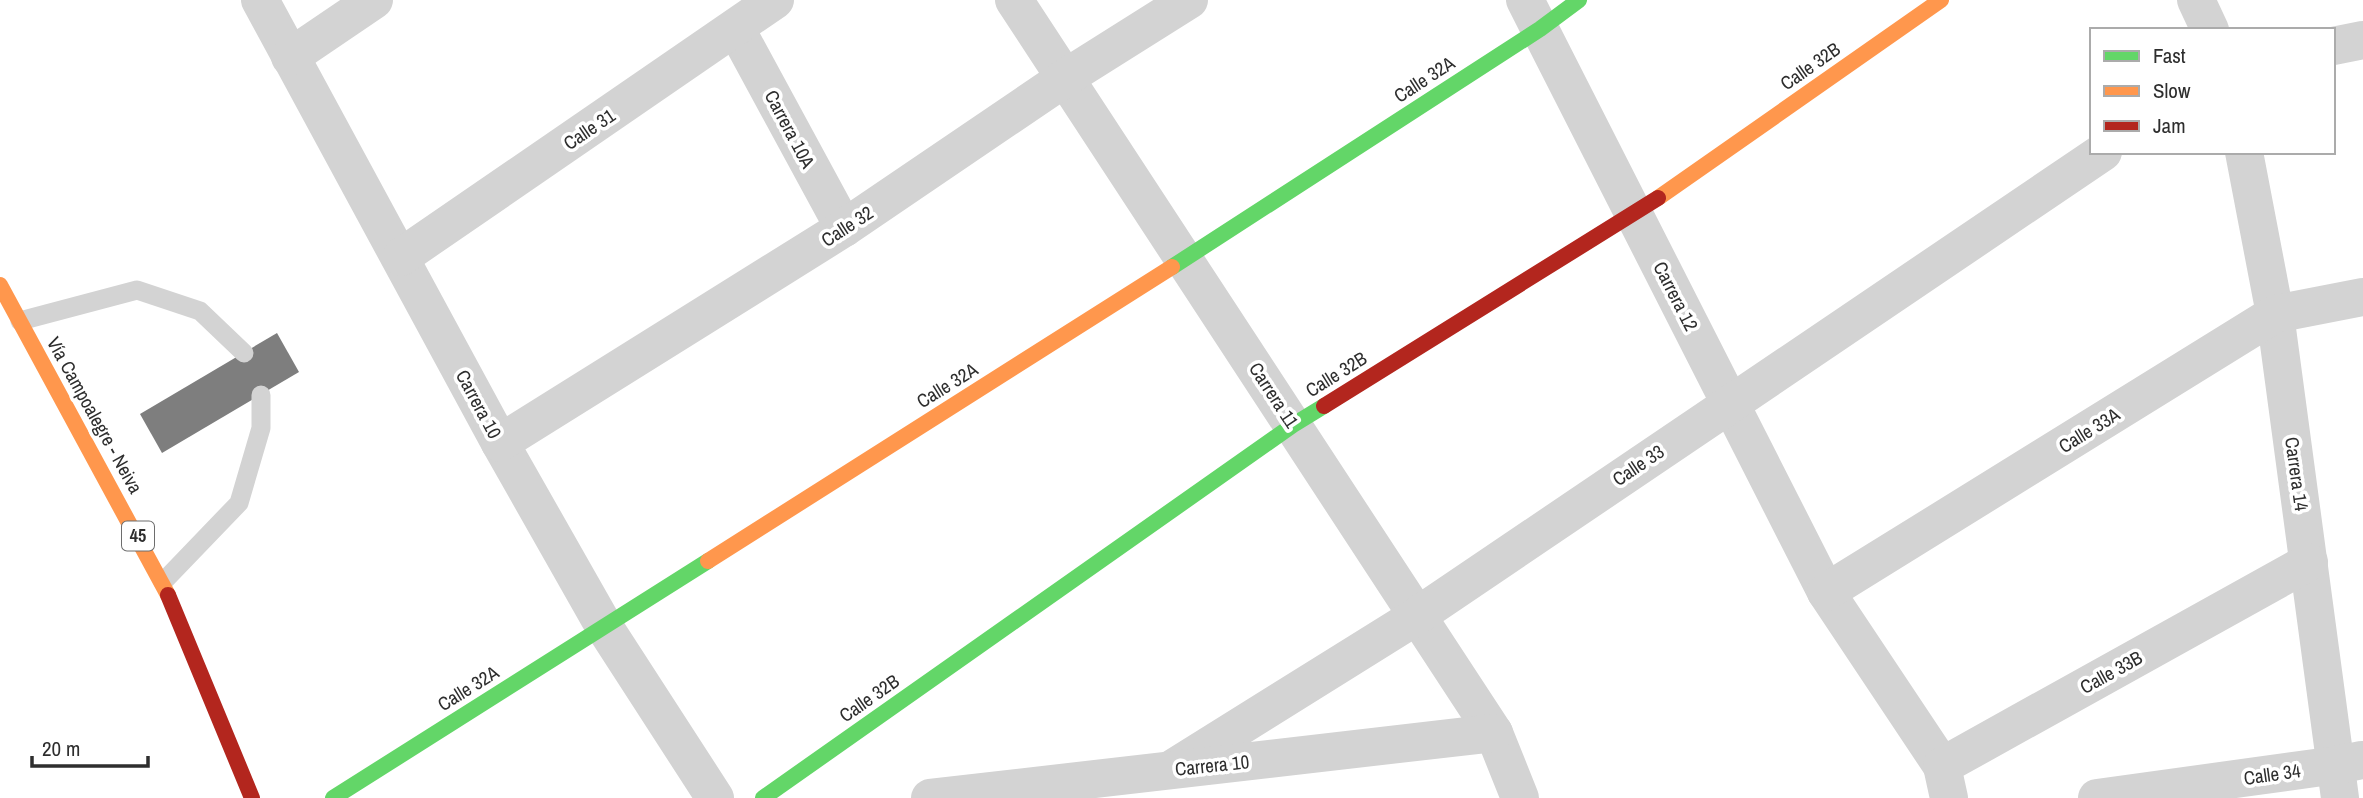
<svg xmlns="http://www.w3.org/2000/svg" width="2363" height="798" viewBox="0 0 2363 798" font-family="'Archivo Narrow',sans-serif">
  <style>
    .building { fill: #7e7e7e }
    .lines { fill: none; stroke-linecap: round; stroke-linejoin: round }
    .lane { stroke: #d3d3d3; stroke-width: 19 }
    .street { stroke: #d3d3d3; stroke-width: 38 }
    .fast { stroke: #63d668; stroke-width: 16 }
    .slow { stroke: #ff974d; stroke-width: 16 }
    .jam { stroke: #b3261e; stroke-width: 16 }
    .labels { text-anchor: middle; stroke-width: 7; stroke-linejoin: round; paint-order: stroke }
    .shield { fill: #fff; stroke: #6d6d6d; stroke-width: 2 }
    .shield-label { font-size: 18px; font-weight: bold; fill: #2e2e2e }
    .street-label { font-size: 19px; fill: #2e2e2e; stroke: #fff }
  </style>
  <rect width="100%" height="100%" fill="#fff"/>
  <polygon class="building" points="277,333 299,372 162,453 140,414"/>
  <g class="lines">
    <g class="lane">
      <polyline points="20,321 137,290 200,311 244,353"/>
      <polyline points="163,582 239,503 261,428 261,395"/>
    </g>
    <g class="street">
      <polyline points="260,0 500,443 605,628 715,798"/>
      <polyline points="1014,0 1494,733 1520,798"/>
      <polyline points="1525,0 1826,592 1942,766"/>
      <polyline points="2196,0 2210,30"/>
      <polyline points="736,29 844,228"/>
      <polyline points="2333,46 2363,40"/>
      <polyline points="290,57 374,0"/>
      <polyline points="2244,152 2275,314 2340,798"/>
      <polyline points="401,257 775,0"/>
      <polyline points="500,443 844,228 1065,78 1189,0"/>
      <polyline points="1826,592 2275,314 2363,297"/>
      <polyline points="1170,770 1417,616 2103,152"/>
      <polyline points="930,798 1494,733"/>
      <polyline points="1949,798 1942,766 2309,562"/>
      <polyline points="2097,798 2337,765 2362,760"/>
    </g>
    <g class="fast">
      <polyline points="1172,267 1540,29 1579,0"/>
      <polyline points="333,798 708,561"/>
      <polyline points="763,798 1293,425 1324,406"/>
    </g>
    <g class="slow">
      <polyline points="1658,198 1941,0"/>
      <polyline points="0,285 168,595"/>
      <polyline points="708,561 1172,267"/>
    </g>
    <g class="jam">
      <polyline points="1324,406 1658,198"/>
      <polyline points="168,595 252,798"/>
    </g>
  </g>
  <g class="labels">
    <rect class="shield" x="122" y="521.5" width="32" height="29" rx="5"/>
    <g class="shield-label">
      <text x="138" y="542">45</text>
    </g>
    <g class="street-label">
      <text transform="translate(1810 66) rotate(-35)" y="7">Calle 32B</text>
      <text transform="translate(1424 79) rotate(-33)" y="7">Calle 32A</text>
      <text transform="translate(589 129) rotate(-34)" y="7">Calle 31</text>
      <text transform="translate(790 129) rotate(62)" y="7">Carrera 10A</text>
      <text transform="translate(847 226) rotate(-33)" y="7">Calle 32</text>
      <text transform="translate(1676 296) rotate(63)" y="7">Carrera 12</text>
      <text transform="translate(1336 374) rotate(-32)" y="7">Calle 32B</text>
      <text transform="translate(947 385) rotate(-32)" y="7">Calle 32A</text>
      <text transform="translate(1274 395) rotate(57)" y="7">Carrera 11</text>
      <text transform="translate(479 404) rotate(62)" y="7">Carrera 10</text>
      <text transform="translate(95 415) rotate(61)" y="7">Vía Campoalegre - Neiva</text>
      <text transform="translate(2089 430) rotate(-32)" y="7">Calle 33A</text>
      <text transform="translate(1638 465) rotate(-34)" y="7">Calle 33</text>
      <text transform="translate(2297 474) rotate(82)" y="7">Carrera 14</text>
      <text transform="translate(2111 672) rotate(-29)" y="7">Calle 33B</text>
      <text transform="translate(468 688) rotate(-32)" y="7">Calle 32A</text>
      <text transform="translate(869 698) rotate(-35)" y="7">Calle 32B</text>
      <text transform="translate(1212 765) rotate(-6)" y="7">Carrera 10</text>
      <text transform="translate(2272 774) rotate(-8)" y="7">Calle 34</text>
    </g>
  </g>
  <rect x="2090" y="28" width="245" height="126" fill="#ffffff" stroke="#ababab" stroke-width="2"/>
  <rect x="2104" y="51" width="35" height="10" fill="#63d668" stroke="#ababab" stroke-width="2"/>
  <text x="2153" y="63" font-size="21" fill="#2e2e2e">Fast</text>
  <rect x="2104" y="86" width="35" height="10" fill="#ff974d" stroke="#ababab" stroke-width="2"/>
  <text x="2153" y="98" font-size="21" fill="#2e2e2e">Slow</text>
  <rect x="2104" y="121" width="35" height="10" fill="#b3261e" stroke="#ababab" stroke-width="2"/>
  <text x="2153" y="133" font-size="21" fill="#2e2e2e">Jam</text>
  <path d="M32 756v10h116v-10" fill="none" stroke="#2e2e2e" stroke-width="3.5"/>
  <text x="42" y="756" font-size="21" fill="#2e2e2e" stroke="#ffffff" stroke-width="5" paint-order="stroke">20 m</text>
</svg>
